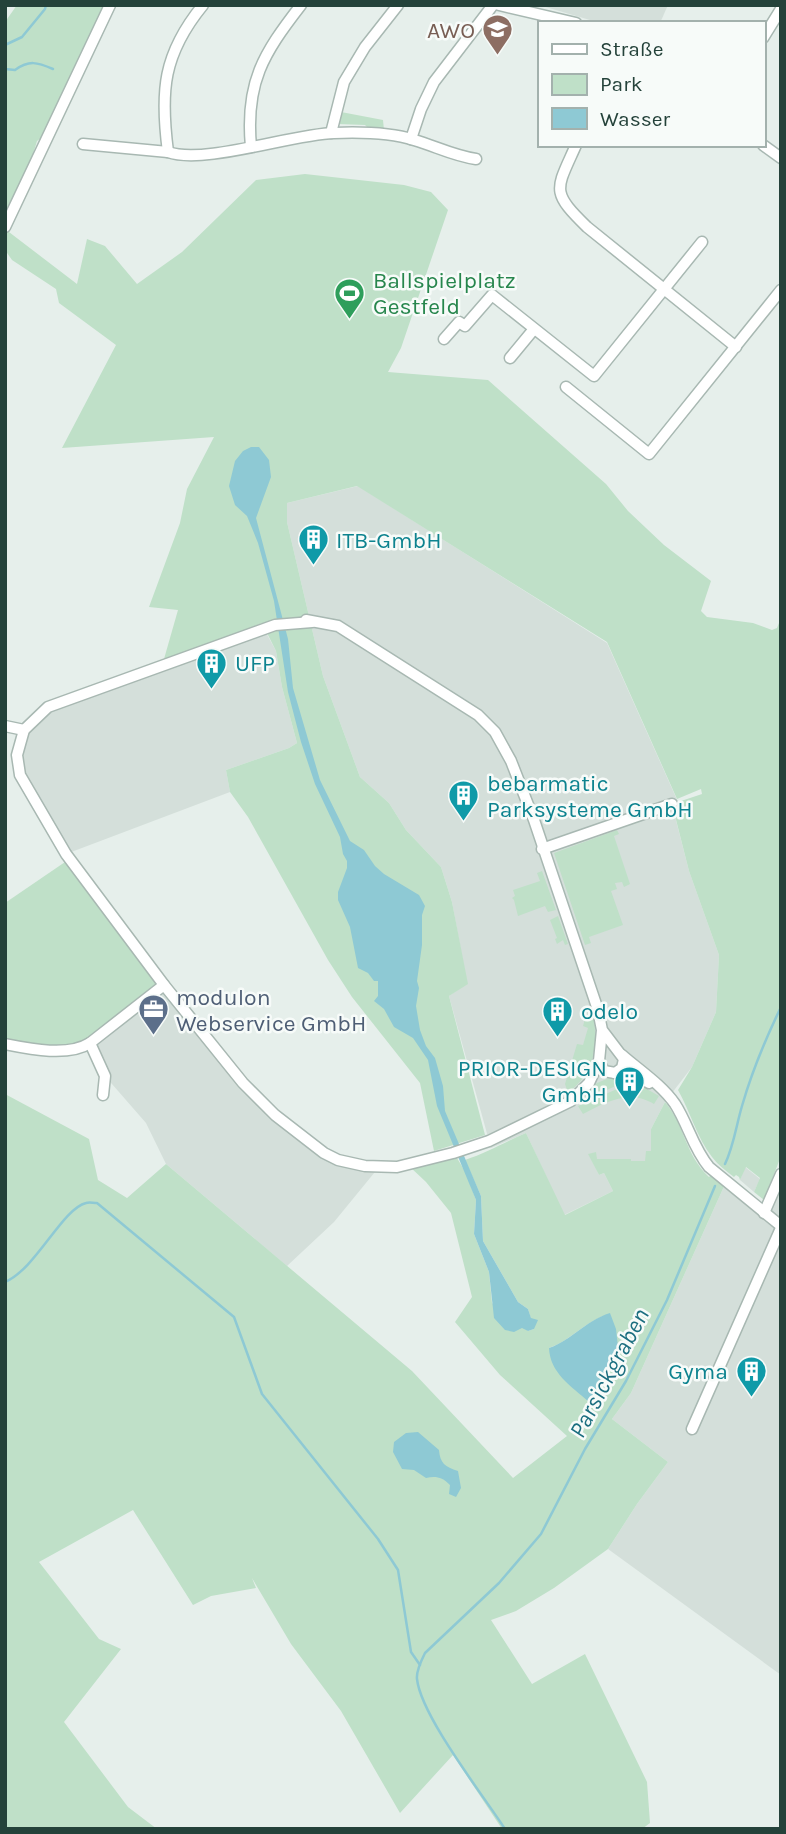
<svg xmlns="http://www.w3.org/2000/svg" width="786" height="1834" viewBox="0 0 786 1834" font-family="Karla,sans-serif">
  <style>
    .built { fill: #d4dfda }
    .green { fill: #bfe0c8; fill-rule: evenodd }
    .water { fill: #8ec9d4 }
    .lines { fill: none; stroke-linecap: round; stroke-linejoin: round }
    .stream { stroke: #8ec9d4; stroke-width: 2.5 }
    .street-casing { stroke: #a8b8b2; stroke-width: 13 }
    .street { stroke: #fff; stroke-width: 10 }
    .labels { text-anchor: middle; stroke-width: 5; stroke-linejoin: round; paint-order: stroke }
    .education-label { font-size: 23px; fill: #785e54; stroke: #f7fbf9; text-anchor: end }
    .leisure-label { font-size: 23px; fill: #27864d; stroke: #f7fbf9; text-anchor: start }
    .culture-label { font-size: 23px; fill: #0d838f; stroke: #f7fbf9; text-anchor: start }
    .service-label { font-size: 23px; fill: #4e5e75; stroke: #f7fbf9; text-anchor: start }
    .water-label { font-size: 24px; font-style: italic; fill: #1c6f80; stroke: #f7fbf9 }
  </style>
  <rect width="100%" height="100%" fill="#e6efeb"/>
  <g class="built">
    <polygon points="539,5 668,5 660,23 600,23"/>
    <polygon points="358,486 607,643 678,802 672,805 689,871 719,955 716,1012 692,1067 665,1102 651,1129 651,1152 645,1161 631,1161 630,1159 597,1159 589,1154 599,1175 604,1173 613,1191 564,1215 526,1133 491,1148 449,996 467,983 452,902 441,867 406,830 389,803 360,777 323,676 287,522 287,503"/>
    <polygon points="264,629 276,651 282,687 297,743 289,748 226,770 230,792 66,854 20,775 24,730 48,707"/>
    <polygon points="164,985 243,1083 324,1153 379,1167 334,1222 287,1266 166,1164 146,1123 105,1076 90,1043"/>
    <polygon points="745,1167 760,1179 754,1192 740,1180"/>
    <polygon points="781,1174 781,1675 608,1549 637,1504 668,1462 612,1419 631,1393 726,1182 764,1212"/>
  </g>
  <g class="green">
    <polygon points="17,5 110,5 79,69 49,120 48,133 37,141 27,174 5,219 5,22"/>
    <polygon points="341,112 383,120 384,130 369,129 365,125 338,124"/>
    <path d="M305,174l99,11 27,7 17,18 -47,138 -13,24 100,8 118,104 22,27 36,34 47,36 -10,30 6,6 46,6 19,7 5,-2 4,-10v538l-17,44 -10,-8 6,-14 -14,-11 -6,13 -1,-3 -3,-2 -2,2c-8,-6 -16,-12 -22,-20 -15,-19 -22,-46 -34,-67l14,-23 24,-55 3,-57 -30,-84 -17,-67 30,-10 -1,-5 -24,10 -70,-157 -250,-156 -70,17v19l36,154 37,101 29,26 17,27 35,37 11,35 16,82 -19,12 36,139 -51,16 -14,-68 -68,-86 -24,-37 -80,-143 -18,-25 -4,-22 63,-22 8,-5 -15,-56 -6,-36 -14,-28 -100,43 16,-56 -29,-3 31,-84 7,-34 27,-52 -152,11 54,-103 -57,-42 -3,-14 -44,-29 -7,-10v-21l72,55 10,-45 18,7 32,38 45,-32 74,-72z"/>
    <polygon points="617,830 619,834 614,836 630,884 624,887 622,882 615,883 617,889 611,891 623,925 589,937 591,943 585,945 554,853"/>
    <polygon points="68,860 164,985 79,1050 5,1044 5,903"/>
    <polygon points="542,871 556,910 548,912 545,906 518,916 514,900 512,898 515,896 513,890 540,881 537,873"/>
    <polygon points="558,916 568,944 565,945 563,940 557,944 555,939 557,938 550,920"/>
    <path d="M593,1015c6,31 1,58 -25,78l-3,-9 12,-40 6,1 5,-17 -5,-2 2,-7z"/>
    <polygon points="614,1076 626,1077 625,1082 579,1102 578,1100 597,1083"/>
    <path d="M624,1086l21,2 14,8 -5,8c-25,-15 -48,-2 -71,10l-5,-8z"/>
    <path d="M5,1094l84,45 9,41 29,18 39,-34 246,207 101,107 54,-42 -67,-61 -45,-53 17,-25 -21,-84 -25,-31 -17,-16 48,-8 9,15 10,27 -2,34 15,38 3,31 36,28 6,-2 -6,-20 -10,-7 -35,-61 -2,-45 -16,-36c22,-7 40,-18 61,-27l39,82 48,-24 -9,-18 -5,2 -11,-21 8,-2 1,7h34v2h14l1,-10h5v-22l14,-27c21,25 19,51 44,75l5,-5 12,10 -95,211 -19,26 56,43 -31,42 -29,45 -54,39 -38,23 -25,9 41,64 53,-30 62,128 3,41 -8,6h-140l-49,-74 -53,58 -59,-102 -50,-67 -39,-66 4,10 -45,8 -18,9 -60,-95 -94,52 60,77 22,10 -57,73 64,85 29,22h-152zM610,1314l8,33 -29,54 -40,-53c23,-8 37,-28 61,-34z"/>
  </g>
  <g class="water">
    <polygon points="251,447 259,447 269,460 271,477 256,518 288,639 293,688 320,780 350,841 364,850 375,866 384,874 419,895 425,906 422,915 422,945 417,981 419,988 416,1006 420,1030 426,1046 435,1058 443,1086 445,1111 481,1196 483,1241 518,1302 528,1309 531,1318 538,1320 534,1329 528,1331 522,1328 514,1332 505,1330 494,1318 489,1272 474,1234 476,1200 437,1106 428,1060 413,1038 394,1027 384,1009 374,1001 378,996 378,981 374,981 368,973 358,968 350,927 338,900 338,892 347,868 347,861 343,854 340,837 315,784 301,742 288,692 274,601 258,543 247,516 235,505 229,486 235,461 243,451"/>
    <path d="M610,1313l6,16 2,18 -29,55c-18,-16 -39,-29 -40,-54 23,-8 36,-27 61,-35z"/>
    <path d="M418,1432l21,18c1,13 6,17 19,21l3,17 -5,9 -7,-3 1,-9c-8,-8 -14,-9 -24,-7l-12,-8 -12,-1 -9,-17 1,-10 12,-9z"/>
  </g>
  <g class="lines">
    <g class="stream">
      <polyline points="5,45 22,37 45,9 46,5"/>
      <path d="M5,69l10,1c14,-10 22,-8 38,-1"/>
      <path d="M725,1164c9,-19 11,-38 17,-58 10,-35 23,-66 39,-99"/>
      <path d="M5,1282c31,-13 57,-73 81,-79 3,-1 7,0 11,0l137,114 28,77 116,145 20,31 13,82 9,13"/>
      <path d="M505,1829c-22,-34 -84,-113 -88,-150 -1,-8 4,-18 8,-26l74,-70 42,-49 44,-85 41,-68 41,-81 48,-114"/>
    </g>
    <defs>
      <g id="street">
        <polyline points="499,5 576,23"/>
        <polyline points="763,38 781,9"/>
        <polyline points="331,133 344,82 365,47 398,5"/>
        <polyline points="411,139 421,109 434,82 493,5"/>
        <path d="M83,144l85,8c36,13 124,-18 166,-19 25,-1 55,-1 80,7 21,6 40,16 62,19"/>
        <path d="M576,145c-20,45 -26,46 11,82l149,120"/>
        <polyline points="763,145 781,158"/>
        <path d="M251,147c-6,-64 12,-93 50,-142"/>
        <path d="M168,152c-8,-61 -5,-98 35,-147"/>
        <polyline points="5,227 110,5"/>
        <polyline points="444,339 459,322 465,326 492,295 594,376 702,242"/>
        <polyline points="510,358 534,329"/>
        <polyline points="566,387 649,454 781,290"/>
        <polyline points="306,620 338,626 478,715 495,732 511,761 534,820 598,1010 602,1030 599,1061 604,1071 615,1073 622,1068 624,1059 602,1030"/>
        <polyline points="312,622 275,625 48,707 24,730 17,755 20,775 66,854 164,985 243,1083 275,1115 324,1153 338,1160 365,1166 397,1167 453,1153 489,1141 571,1101 589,1083 599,1061"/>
        <polyline points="5,726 24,730"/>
        <polyline points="542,849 672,804"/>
        <path d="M5,1044c25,5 63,13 85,-1"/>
        <path d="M622,1055c17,15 40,30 53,49 13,20 18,44 34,63l72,59"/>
        <polyline points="615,1073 642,1079 649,1083"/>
        <polyline points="103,1095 105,1076 90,1043 164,985"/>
        <polyline points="764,1213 781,1174"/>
        <polyline points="692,1429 781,1228"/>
      </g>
    </defs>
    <use href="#street" class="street-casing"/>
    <use href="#street" class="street"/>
  </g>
  <defs>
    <symbol id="school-pin" viewBox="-11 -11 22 30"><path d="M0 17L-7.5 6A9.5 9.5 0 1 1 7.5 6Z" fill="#8d6e63" stroke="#f7fbf9"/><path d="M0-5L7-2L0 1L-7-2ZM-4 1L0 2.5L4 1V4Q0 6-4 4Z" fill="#fff"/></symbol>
    <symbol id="stadium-pin" viewBox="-11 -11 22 30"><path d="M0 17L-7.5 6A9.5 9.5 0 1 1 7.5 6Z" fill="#2e9e5b" stroke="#f7fbf9"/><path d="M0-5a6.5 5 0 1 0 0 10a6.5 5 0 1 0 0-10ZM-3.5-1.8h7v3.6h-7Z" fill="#fff"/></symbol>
    <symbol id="building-pin" viewBox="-11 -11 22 30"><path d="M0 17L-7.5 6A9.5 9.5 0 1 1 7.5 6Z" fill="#0f9aa8" stroke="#f7fbf9"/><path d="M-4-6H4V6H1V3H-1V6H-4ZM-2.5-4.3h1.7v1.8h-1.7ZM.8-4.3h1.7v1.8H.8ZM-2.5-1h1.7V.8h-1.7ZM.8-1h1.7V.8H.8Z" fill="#fff"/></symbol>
    <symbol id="office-pin" viewBox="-11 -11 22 30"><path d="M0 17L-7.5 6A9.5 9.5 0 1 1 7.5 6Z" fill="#5c6f8a" stroke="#f7fbf9"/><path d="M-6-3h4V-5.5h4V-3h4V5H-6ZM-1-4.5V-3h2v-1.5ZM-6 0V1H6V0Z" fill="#fff"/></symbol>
  </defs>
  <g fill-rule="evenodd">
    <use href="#school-pin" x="480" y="12" width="35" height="47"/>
    <use href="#stadium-pin" x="332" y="276" width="35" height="47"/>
    <use href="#building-pin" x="296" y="522" width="35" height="47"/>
    <use href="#building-pin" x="194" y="646" width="35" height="47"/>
    <use href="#building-pin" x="446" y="778" width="35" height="47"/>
    <use href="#office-pin" x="136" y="992" width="35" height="47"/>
    <use href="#building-pin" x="540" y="994" width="35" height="47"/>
    <use href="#building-pin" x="612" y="1064" width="35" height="47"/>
    <use href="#building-pin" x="734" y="1354" width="35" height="47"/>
  </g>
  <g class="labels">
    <g class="education-label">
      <text x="475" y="38">AWO</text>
    </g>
    <g class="leisure-label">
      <text x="373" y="288">Ballspielplatz<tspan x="373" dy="26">Gestfeld</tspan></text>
    </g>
    <g class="culture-label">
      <text x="336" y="548">ITB-GmbH</text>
      <text x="235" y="671">UFP</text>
      <text x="487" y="791">bebarmatic<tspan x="487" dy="26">Parksysteme GmbH</tspan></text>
      <text x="581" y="1019">odelo</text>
      <text x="607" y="1076" text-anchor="end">PRIOR-DESIGN<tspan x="607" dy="26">GmbH</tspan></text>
      <text x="728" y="1379" text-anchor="end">Gyma</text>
    </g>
    <g class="service-label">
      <text x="176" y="1005">modulon<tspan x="176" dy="26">Webservice GmbH</tspan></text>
    </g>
    <g class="water-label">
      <text transform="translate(609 1373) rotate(-62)" y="8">Parsickgraben</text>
    </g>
  </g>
  <rect width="786" height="1834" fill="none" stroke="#24423a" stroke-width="14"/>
  <rect x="538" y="21" width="228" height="126" fill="#f7fbf9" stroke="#a3b1ad" stroke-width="2"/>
  <rect x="552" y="44" width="35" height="10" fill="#ffffff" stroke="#a3b1ad" stroke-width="2"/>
  <text x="600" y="56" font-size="21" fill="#24423a">Straße</text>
  <rect x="552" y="74" width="35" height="21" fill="#bfe0c8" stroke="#a3b1ad" stroke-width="2"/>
  <text x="600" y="91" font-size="21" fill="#24423a">Park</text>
  <rect x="552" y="108" width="35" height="21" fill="#8ec9d4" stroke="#a3b1ad" stroke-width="2"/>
  <text x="600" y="126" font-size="21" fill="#24423a">Wasser</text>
</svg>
